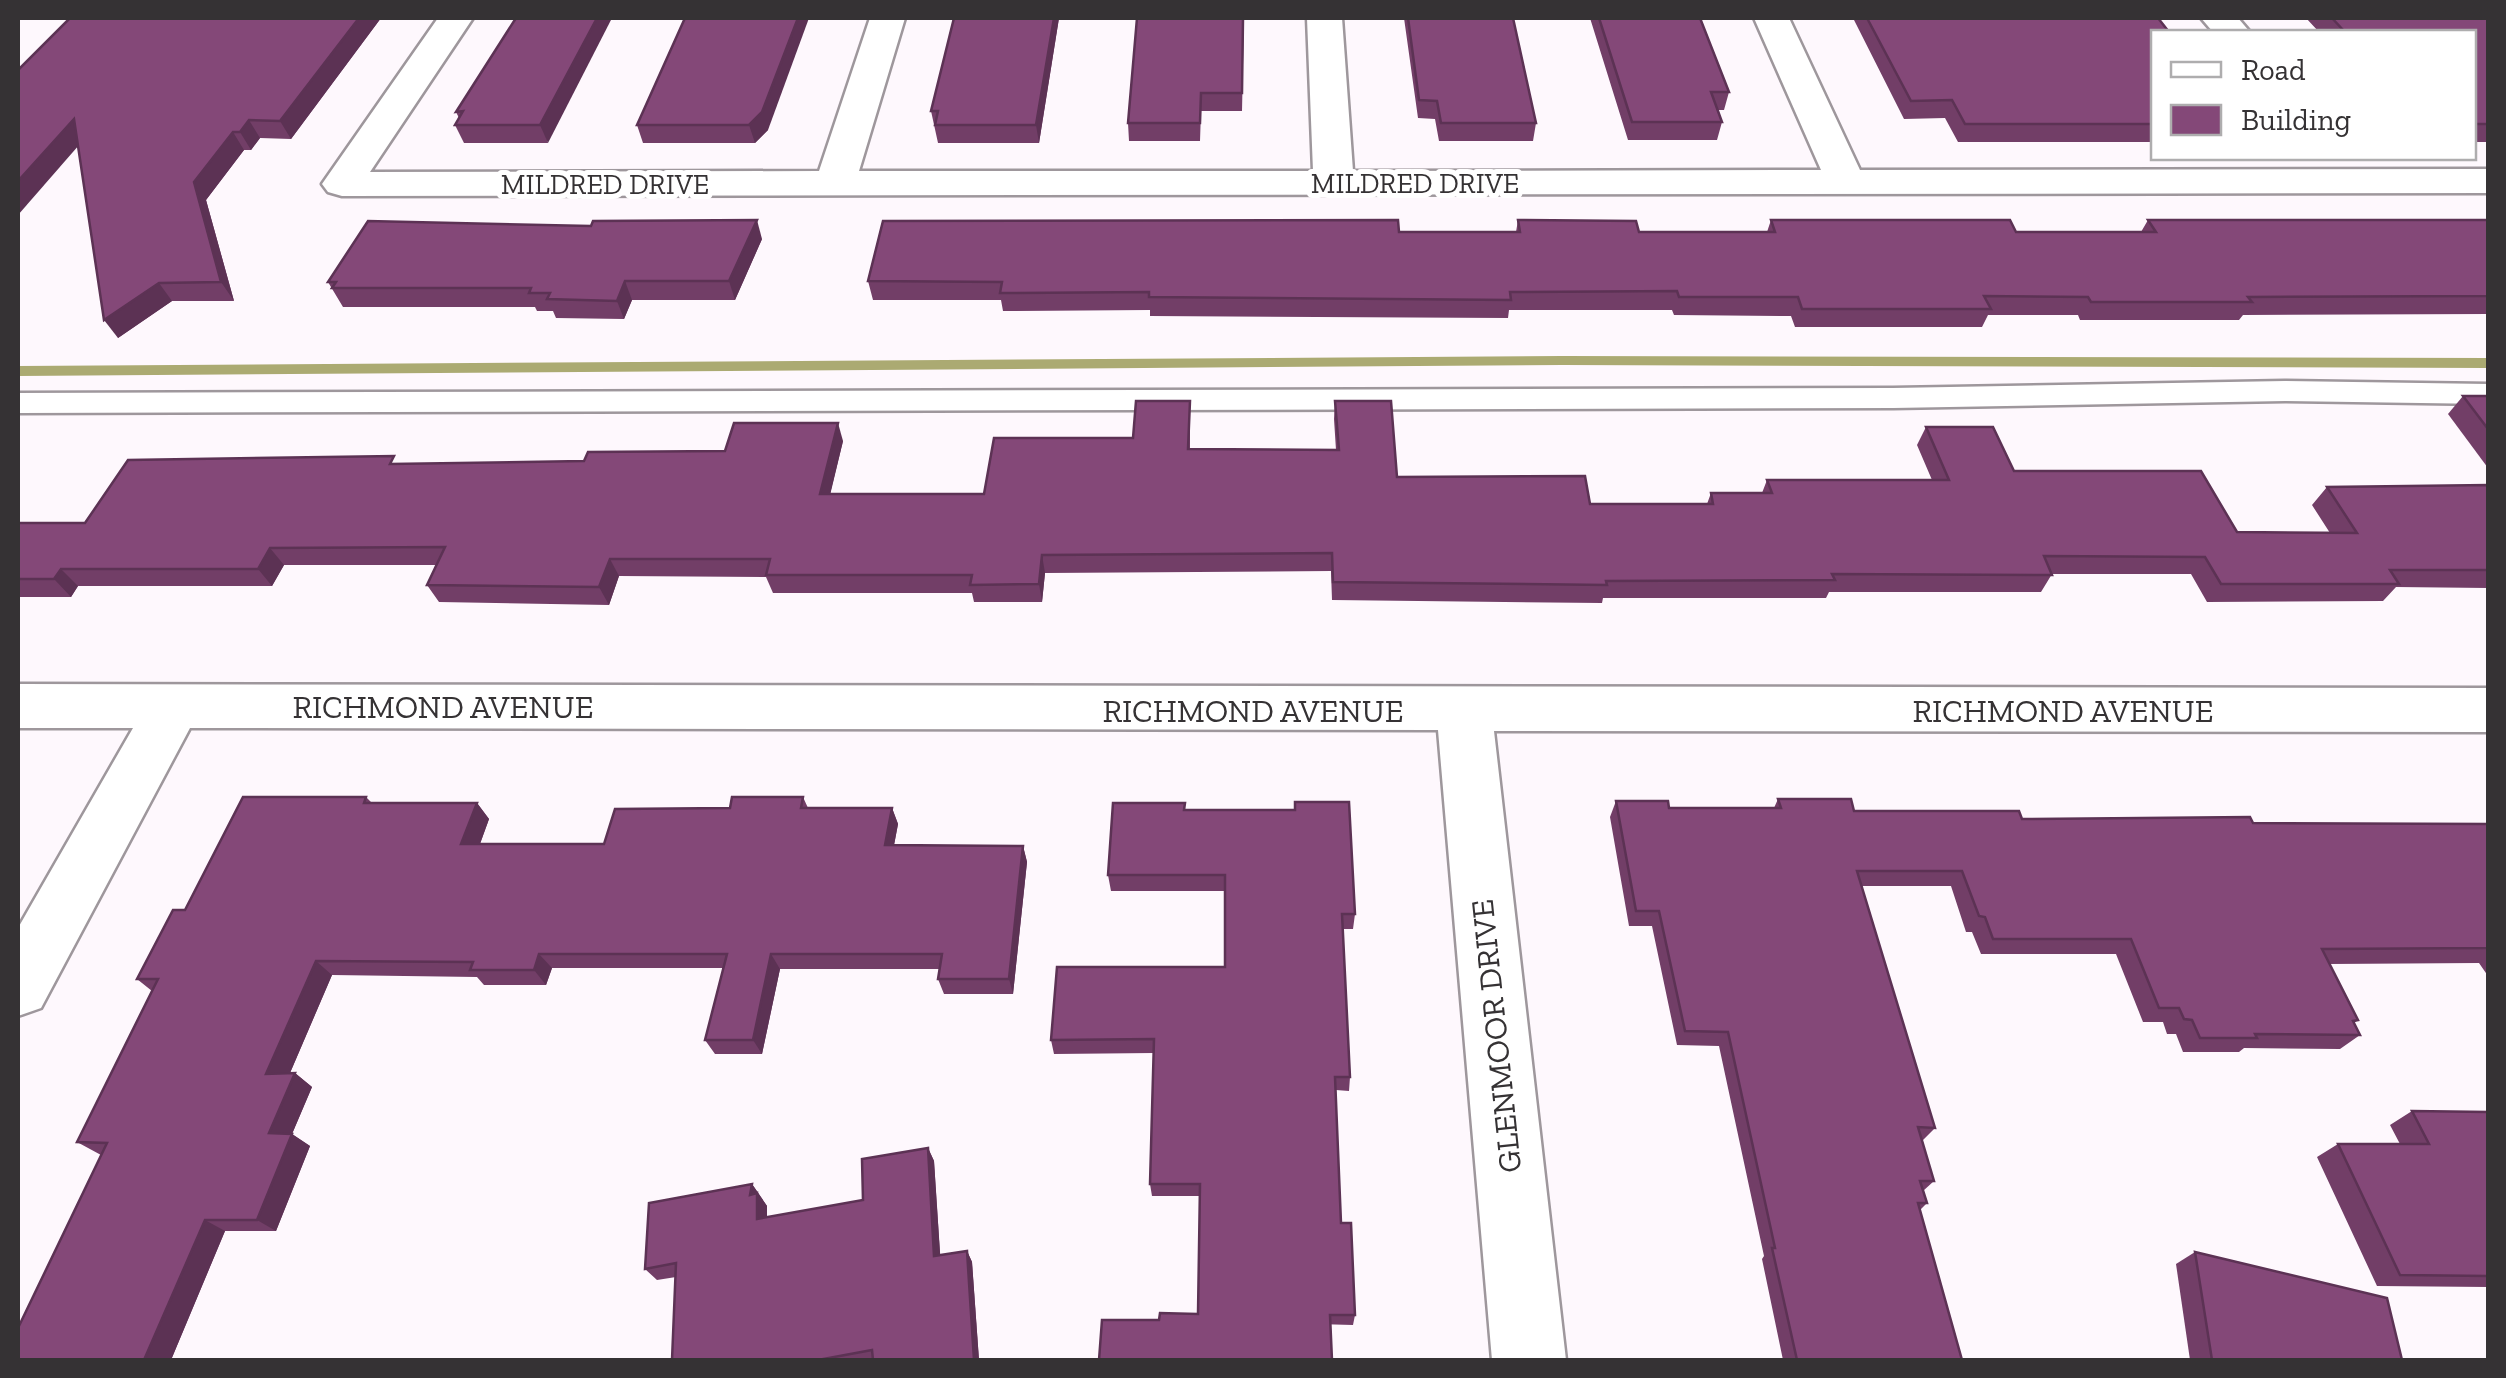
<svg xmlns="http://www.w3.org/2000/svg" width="2506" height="1378" viewBox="0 0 2506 1378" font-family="'Zilla Slab',serif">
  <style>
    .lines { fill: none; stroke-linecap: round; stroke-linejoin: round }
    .stream { fill: #abaa72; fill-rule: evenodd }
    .service-casing { stroke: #9e979c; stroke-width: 5 }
    .minor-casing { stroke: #9e979c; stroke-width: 5 }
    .service { fill: #fff; fill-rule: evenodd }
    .minor { fill: #fff; fill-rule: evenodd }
    .wall { fill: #723e67 }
    .shaded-wall { fill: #5c3254 }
    .building { fill: #844878; stroke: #5c3254; stroke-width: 2.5 }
    .labels { text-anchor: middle; stroke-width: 10; stroke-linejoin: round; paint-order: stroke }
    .far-street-label { font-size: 28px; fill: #353234; stroke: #fff }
    .street-label { font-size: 32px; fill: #353234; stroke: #fff }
  </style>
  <rect width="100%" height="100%" fill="#fef8fd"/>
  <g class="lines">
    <polygon class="stream" points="1562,356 2488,358 2488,368 1562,365 18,376 18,366"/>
    <defs>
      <polygon id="service" points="2285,381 2488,384 2488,404 2285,401 1893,408 18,413 18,393 1893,388"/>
      <g id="minor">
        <polygon points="438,18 473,18 370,172 819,171 870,18 905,18 859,171 1313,171 1307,18 1342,18 1353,171 1821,170 1754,18 1789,18 1860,170 2488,169 2488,193 342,196 328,192 322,184"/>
        <polygon points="2201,18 2238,18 2250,32 2213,32"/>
        <polygon points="18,684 2488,688 2488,732 1494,731 1566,1360 1492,1360 1438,730 190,728 41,1008 18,1016 18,928 133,728 18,728"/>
      </g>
    </defs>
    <use href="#service" class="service-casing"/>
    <use href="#minor" class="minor-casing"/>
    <use href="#service" class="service"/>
    <use href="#minor" class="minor"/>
  </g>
  <g class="wall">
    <polygon points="70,18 381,18 291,139 260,138 251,150 244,150 206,200 234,301 172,301 118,338 78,147"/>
    <polygon points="516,18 548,143 464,143 455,125 459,118 456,112"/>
    <polygon points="685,18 768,130 755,143 643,143 637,125"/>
    <polygon points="1059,18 1039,143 938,143 931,111"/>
    <polygon points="1244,18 1242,111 1201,111 1200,141 1129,141 1128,123"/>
    <polygon points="1404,18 1513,18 1536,123 1533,141 1439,141 1435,119 1418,118"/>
    <polygon points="1590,18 1700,18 1729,92 1724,110 1718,110 1722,122 1717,140 1628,140"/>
    <polygon points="1853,18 2158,18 2154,32 2154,142 1958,142 1945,118 1904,119"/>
    <polygon points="2306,18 2488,18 2488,142 2474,142 2474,32 2319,32"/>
    <polygon points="1518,220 1639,232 1767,232 1771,220 2016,232 2141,232 2148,220 2488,220 2488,314 2243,315 2239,320 2080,320 2078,315 1988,315 1982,327 1795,327 1791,316 1674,315 1672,310 1509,310 1508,318 1150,316 1150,310 1003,311 1001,300 873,300 868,281 1399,232 1516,232"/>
    <polygon points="762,239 735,300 632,300 624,319 556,318 553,311 537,311 535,307 343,307 328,282"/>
    <polygon points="2463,396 2488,396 2488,468 2448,414"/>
    <polygon points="1190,401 1190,449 1336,450 1334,419 1335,401 1397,477 1590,504 1707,504 1711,493 1762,493 1767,480 1932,480 1917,445 1926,427 2014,471 2237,532 2330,533 2312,505 2327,487 2488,485 2488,588 2396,587 2383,601 2207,602 2191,574 2052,574 2041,592 1829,592 1826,598 1603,598 1602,603 1332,600 1331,571 1045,573 1042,602 974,602 972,593 773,593 766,577 619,576 609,605 439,602 427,585 436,565 284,565 272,586 78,586 71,597 18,597 18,523 85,523 399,464 584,461 843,441 830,494 984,494 1133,438"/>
    <polygon points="366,797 372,803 477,803 489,819 480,844 604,844 730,808 803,797 808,808 892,808 898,824 894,845 1023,846 1027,862 1013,994 944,994 938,979 940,969 780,969 762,1054 715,1054 705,1040 723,968 552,968 546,985 484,985 477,977 332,975 290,1073 295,1073 312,1087 292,1134 310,1146 276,1231 225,1231 171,1360 101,1155 77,1142 152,991 137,979 185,910"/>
    <polygon points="1778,799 1854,811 2022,819 2253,823 2488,824 2488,976 2479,963 2329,964 2358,1020 2354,1023 2360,1035 2340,1049 2244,1048 2239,1052 2183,1052 2176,1034 2167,1034 2163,1022 2143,1022 2116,954 1981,954 1972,932 1966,932 1951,886 1862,886 1935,1128 1922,1141 1934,1181 1923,1191 1927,1203 1920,1210 1962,1360 1783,1360 1762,1259 1764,1256 1719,1046 1677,1045 1652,926 1629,926 1610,817 1616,801 1669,808 1774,808"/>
    <polygon points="1185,810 1355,914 1353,929 1343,929 1350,1077 1349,1091 1336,1090 1341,1223 1355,1315 1353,1325 1159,1320 1198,1314 1200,1196 1152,1196 1150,1184 1154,1053 1054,1054 1051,1040 1225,967 1225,891 1111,891 1108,875"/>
    <polygon points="2412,1111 2488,1112 2488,1287 2377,1286 2317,1157 2338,1144 2400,1144 2390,1125"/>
    <polygon points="928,1148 934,1161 940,1255 967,1251 972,1262 979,1360 672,1360 676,1277 657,1280 645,1269 752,1184 767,1206 767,1217 863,1200"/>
    <polygon points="2195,1252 2402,1360 2190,1360 2176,1264"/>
  </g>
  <g class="shaded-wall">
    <polygon points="359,18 381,18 291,139 280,121"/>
    <polygon points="597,18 612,18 548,143 540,125"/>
    <polygon points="798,18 809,18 768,130 755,143 749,125"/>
    <polygon points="1054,18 1059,18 1039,143 1036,125"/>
    <polygon points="74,119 86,137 18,215 18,181"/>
    <polygon points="249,120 260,138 251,150 240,132"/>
    <polygon points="233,132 244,150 206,200 234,301 221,282 194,182"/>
    <polygon points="757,220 762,239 735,300 729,281"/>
    <polygon points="625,281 632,300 624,319 617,301"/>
    <polygon points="159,283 172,301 118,338 104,320"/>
    <polygon points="838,423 843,441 826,512 820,494"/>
    <polygon points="270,548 284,565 272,586 258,569"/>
    <polygon points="1042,555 1045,573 1042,602 1039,584"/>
    <polygon points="610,559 619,576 609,605 599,587"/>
    <polygon points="61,569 78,586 71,597 54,579"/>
    <polygon points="477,803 489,819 474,860 461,844"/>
    <polygon points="892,808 898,824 891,861 885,845"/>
    <polygon points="1023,846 1027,862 1013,994 1009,979"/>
    <polygon points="539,954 552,968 546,985 534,970"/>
    <polygon points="771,954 780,969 762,1054 753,1040"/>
    <polygon points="316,961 332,975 284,1087 266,1074"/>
    <polygon points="295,1073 312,1087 292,1134 310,1146 276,1231 257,1220 269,1133"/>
    <polygon points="928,1148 934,1161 941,1267 934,1256"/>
    <polygon points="752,1184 767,1206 767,1230 757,1219 750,1195"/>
    <polygon points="205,1220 225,1231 171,1360 144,1360"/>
    <polygon points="967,1251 972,1262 979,1360 974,1360"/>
  </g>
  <g class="building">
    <polygon points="70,18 359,18 280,121 249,120 240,132 233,132 194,182 221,282 159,283 104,320 74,119 18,181 18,70"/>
    <polygon points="516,18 597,18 540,125 455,125 463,111 456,112"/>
    <polygon points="685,18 798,18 762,112 749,125 637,125"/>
    <polygon points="954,18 1054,18 1036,125 935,125 938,111 931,111"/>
    <polygon points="1137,18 1243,18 1242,93 1201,93 1200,123 1128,123"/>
    <polygon points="1408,18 1513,18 1536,123 1441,123 1437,101 1419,100"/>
    <polygon points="1599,18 1700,18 1729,92 1711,92 1722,122 1632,122"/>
    <polygon points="1867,18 2158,18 2169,32 2154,32 2154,124 1965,124 1952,100 1911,101"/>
    <polygon points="2332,18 2488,18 2488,124 2474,124 2474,32 2345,32"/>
    <polygon points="757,220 729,281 625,281 617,301 547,299 550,293 529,293 531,288 332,288 336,282 328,282 368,221 591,226 593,221"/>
    <polygon points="1398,220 1399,232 1520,232 1518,220 1636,221 1639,232 1775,232 1771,220 2010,220 2016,232 2156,232 2148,220 2488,220 2488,296 2248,297 2252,302 2091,302 2088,297 1984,296 1991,309 1802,309 1798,297 1679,297 1677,291 1510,292 1511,300 1149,297 1149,292 1000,293 1002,282 868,281 883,221"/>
    <polygon points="2463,396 2488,396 2488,429"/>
    <polygon points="1136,401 1190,401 1188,449 1339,450 1335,401 1391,401 1397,477 1585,476 1590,504 1713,504 1711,493 1772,493 1767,480 1949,480 1926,427 1993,427 2014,471 2201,471 2237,532 2357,533 2327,487 2488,485 2488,570 2390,570 2399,584 2221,584 2205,557 2044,556 2052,575 1832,574 1835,580 1606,581 1607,585 1333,582 1332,553 1042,555 1039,584 970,585 972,575 766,575 770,559 610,559 599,587 427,585 445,547 270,548 258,569 61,569 54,579 18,579 18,523 85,523 128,460 394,456 390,464 584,461 588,452 725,451 734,423 838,423 820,494 984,494 994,438 1133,438"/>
    <polygon points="243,797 366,797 364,803 477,803 461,844 604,844 615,809 730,808 732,797 803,797 801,808 892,808 885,845 1023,846 1009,979 938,979 942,954 771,954 753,1040 705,1040 727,954 539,954 534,970 470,970 473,962 316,961 266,1074 295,1073 269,1133 292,1134 257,1220 205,1220 144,1360 18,1360 18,1328 107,1143 77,1142 158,979 137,979 173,910 185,910"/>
    <polygon points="1778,799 1851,799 1854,811 2019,811 2022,819 2250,817 2253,823 2488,824 2488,948 2322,949 2358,1020 2353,1021 2360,1035 2255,1034 2257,1038 2200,1038 2192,1020 2184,1019 2179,1008 2159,1008 2131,939 1993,939 1985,917 1979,916 1962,871 1857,871 1935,1128 1918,1127 1934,1181 1920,1181 1927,1203 1918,1203 1962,1360 1797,1360 1772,1248 1775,1248 1728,1032 1685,1031 1659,911 1636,911 1616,801 1668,801 1669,808 1781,808"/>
    <polygon points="1295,802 1349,802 1355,914 1342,914 1350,1077 1335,1077 1341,1223 1351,1223 1355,1315 1330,1315 1332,1360 1099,1360 1102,1320 1159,1320 1160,1313 1198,1314 1200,1184 1150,1184 1154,1039 1051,1040 1057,967 1225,967 1225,875 1108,875 1113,803 1185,803 1184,810 1295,810"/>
    <polygon points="2412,1111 2488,1112 2488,1276 2400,1275 2338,1144 2429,1144"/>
    <polygon points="928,1148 934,1256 967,1251 974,1360 873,1360 872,1350 818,1360 672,1360 676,1263 645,1269 649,1203 752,1184 750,1195 757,1193 757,1219 863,1200 862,1159"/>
    <polygon points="2195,1252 2387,1298 2402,1360 2212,1360"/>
  </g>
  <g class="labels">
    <g class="far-street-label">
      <text x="1415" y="193">MILDRED DRIVE</text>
      <text x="605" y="194">MILDRED DRIVE</text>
    </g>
    <g class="street-label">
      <text x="443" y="718">RICHMOND AVENUE</text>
      <text x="1253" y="722">RICHMOND AVENUE</text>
      <text x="2063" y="722">RICHMOND AVENUE</text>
      <text transform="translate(1496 1036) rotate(-96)" y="11">GLENMOOR DRIVE</text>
    </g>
  </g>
  <rect width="2506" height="1378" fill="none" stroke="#353234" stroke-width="40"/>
  <rect x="2151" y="30" width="325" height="130" fill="#ffffff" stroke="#aeadae" stroke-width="2.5"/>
  <rect x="2171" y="62" width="50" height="15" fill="#ffffff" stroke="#aeadae" stroke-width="2.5"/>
  <text x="2241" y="80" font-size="30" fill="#353234">Road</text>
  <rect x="2171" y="105" width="50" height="30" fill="#844878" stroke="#aeadae" stroke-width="2.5"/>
  <text x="2241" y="130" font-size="30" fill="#353234">Building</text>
</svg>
